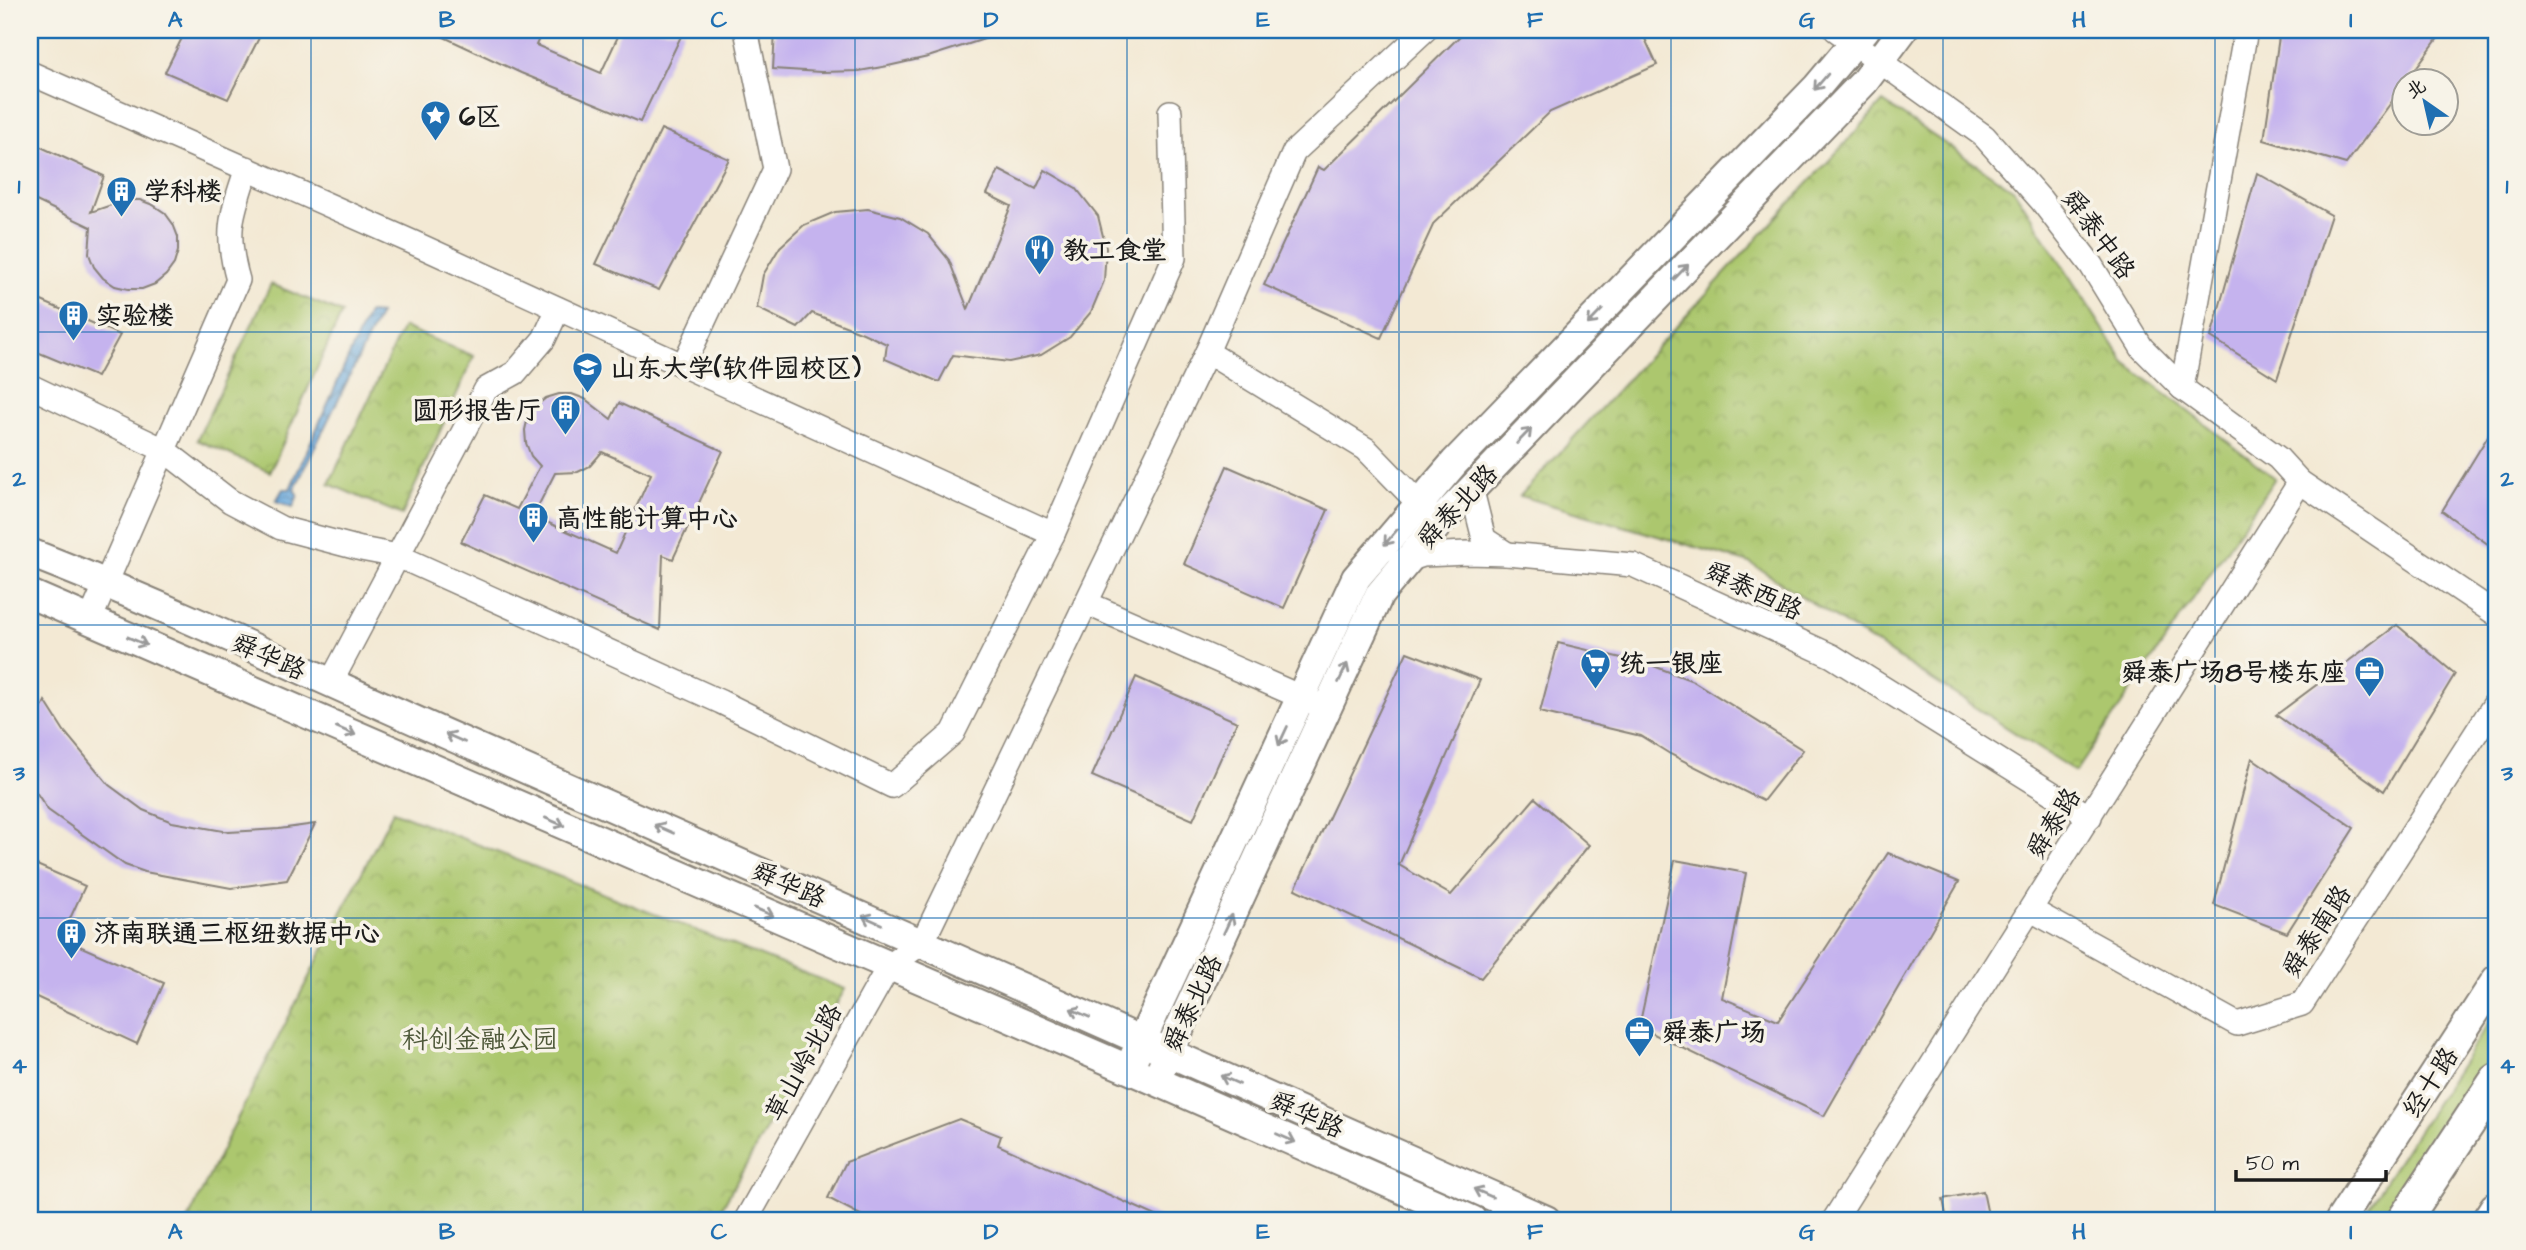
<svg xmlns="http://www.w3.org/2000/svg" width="2526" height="1250" viewBox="0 0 2526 1250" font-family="'Architects Daughter','LXGW WenKai TC',sans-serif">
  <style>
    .park { fill: url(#park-crowns); stroke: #647245; stroke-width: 2 }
    .garden { fill: #acc76e; stroke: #647245; stroke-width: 2 }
    .water { fill: url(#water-waves); stroke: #44627c; stroke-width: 2 }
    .building { fill: #c5b3ee; fill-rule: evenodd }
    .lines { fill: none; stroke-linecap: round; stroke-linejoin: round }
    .minor-casing { stroke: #888278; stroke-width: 26 }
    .major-casing { stroke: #888278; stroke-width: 32 }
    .highway-casing { stroke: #888278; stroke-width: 37 }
    .minor { stroke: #fff; stroke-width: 23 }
    .major { stroke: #fff; stroke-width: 28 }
    .highway { stroke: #fff; stroke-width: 33 }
    .oneway { stroke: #999 }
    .grid { fill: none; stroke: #1f6fb2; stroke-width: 2; stroke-opacity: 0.55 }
    .labels { text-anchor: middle; stroke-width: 7; stroke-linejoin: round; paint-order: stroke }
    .poi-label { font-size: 26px; font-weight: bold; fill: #1c1c1c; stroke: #f7f3e8; text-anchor: start }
    .street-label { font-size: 26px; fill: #1c1c1c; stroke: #f7f3e8 }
    .park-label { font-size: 26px; fill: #4e5839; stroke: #f7f3e8 }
    .neatline { fill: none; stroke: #1f6fb2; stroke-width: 2.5 }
    .grid-label { font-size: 23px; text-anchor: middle; font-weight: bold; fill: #1f6fb2 }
  </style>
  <defs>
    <pattern id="park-crowns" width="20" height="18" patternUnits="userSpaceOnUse" patternTransform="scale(1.75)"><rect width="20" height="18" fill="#acc76e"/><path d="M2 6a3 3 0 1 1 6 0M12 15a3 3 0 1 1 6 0" fill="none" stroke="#93aa5f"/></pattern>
    <pattern id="water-waves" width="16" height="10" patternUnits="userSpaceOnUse" patternTransform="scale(1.75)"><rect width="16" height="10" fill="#6ba9dd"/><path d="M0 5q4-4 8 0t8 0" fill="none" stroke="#5789b2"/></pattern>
  </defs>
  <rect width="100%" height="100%" fill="#f7f3e8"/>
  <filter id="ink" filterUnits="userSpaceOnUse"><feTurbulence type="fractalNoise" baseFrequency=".0143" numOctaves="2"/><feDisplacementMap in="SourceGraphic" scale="14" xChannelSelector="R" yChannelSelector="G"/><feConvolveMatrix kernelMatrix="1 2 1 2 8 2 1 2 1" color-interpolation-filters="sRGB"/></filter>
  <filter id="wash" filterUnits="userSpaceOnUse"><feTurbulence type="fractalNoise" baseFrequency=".00686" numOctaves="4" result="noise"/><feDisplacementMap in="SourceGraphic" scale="28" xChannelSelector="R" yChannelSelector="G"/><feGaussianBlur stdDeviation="1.57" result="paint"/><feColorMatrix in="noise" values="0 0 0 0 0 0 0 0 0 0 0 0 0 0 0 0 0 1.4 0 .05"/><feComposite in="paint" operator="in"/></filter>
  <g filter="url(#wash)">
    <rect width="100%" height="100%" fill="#f3e9d4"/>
    <g class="park">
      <polygon points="1883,102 2014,190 2125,363 2275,478 2076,772 1750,563 1520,496"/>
      <polygon points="271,284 342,313 270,472 197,440"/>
      <polygon points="403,327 474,356 402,515 329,484"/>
      <polygon points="393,811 845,989 715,1220 188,1220 229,1135"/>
    </g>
    <polygon class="garden" points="2496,1011 2496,1049 2384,1220 2360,1220"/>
    <polygon class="water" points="368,313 380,314 294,490 298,495 293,507 276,501 283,489 290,489"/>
    <g id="blocks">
      <g class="building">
        <polygon points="186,30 263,30 228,99 165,72"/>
        <polygon points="429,30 543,30 536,45 601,73 621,30 684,30 640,122 521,73"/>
        <polygon points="775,30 1002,30 1003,33 928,57 888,66 859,71 821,72 773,69"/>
        <polygon points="1466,30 1641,30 1657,65 1550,112 1434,223 1381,338 1264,285 1318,167 1324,170"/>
        <polygon points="2280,30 2444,30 2407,80 2404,80 2404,85 2346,164 2264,140"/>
        <polygon points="661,129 729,159 659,290 596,264"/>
        <polygon points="30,142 104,176 91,212 126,200 140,200 153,205 165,213 173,224 178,237 178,251 174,264 166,275 155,284 142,289 128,289 115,286 103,278 94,267 89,254 91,227 30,198"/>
        <polygon points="999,170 1036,189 1045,170 1076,188 1098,216 1106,248 1104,281 1091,312 1070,337 1041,355 1009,362 953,355 939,382 885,359 887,344 863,333 812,313 798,328 757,308 763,275 780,247 804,225 835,212 868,209 900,217 928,234 949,260 968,309 1011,206 987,194"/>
        <polygon points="2257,173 2331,215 2277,379 2211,337"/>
        <polygon points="30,296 120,335 97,377 30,349"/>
        <path d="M559,394h13l13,5 26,20 8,-16 104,48 -50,108 -10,-4 -3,75 -199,-88 24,-47 32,14 23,-43 -9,-10 -5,-13 -1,-13 3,-13 8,-11 10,-8zM602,452l49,22 -35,79 -83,-37 22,-43 23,-1 12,-6z"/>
        <polygon points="2496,423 2496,550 2442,511"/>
        <polygon points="1227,466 1328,510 1284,608 1184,564"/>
        <polygon points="2397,625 2455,674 2384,791 2276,715"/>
        <polygon points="1558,643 1651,665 1693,681 1803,750 1763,801 1670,754 1641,736 1540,712"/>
        <polygon points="1407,652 1480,680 1399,865 1451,895 1535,798 1589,845 1481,978 1295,889"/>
        <polygon points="1136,677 1237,722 1193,820 1092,776"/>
        <polygon points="45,701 64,731 109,785 143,810 172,822 229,832 279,829 315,824 287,880 231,888 145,872 125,865 48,810 30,783 30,733"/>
        <polygon points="2252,758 2354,828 2287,933 2214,905"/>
        <polygon points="1888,853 1959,882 1824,1116 1639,1027 1675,860 1746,873 1722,998 1778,1021"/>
        <polygon points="30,862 85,886 61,938 164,983 137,1044 30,994"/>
        <polygon points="959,1119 1001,1136 998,1145 1165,1220 975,1220 965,1216 951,1220 870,1220 828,1198 846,1162"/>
        <polygon points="1983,1191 1989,1220 1947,1220 1943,1199"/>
      </g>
    </g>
  </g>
  <g filter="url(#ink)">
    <use href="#blocks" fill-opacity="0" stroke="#888278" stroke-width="2"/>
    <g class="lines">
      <defs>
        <g id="minor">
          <polyline points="30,73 412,242 1053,534"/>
          <polyline points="1207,352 1366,449 1429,514"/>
          <polyline points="683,366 775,169 746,30"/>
          <polyline points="30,386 164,450 230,501 281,528 361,549 398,556 721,702 892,786 953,733 1053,534 1174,258 1170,112"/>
          <polyline points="2182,388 2246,30"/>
          <polyline points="2300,482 2496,614"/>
          <polyline points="1476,485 1472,491 1484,539 1507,554"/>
          <polyline points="1401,562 1423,555 1467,553 1507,554 1633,565 1832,656 2090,817"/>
          <polyline points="1086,603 1317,704"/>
          <path d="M90,620l148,-340c-14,-49 -6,-66 9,-112"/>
          <polyline points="330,684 486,389 515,373 544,339 558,309"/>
          <polyline points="2031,910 2237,1024 2302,1004 2496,702"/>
          <polyline points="746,1220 889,966 922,943 1207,352 1294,152 1425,30"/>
          <polyline points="1834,1220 2300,482 2278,458 2182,388 2142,348 2091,265 2041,200 1984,136 1836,30"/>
        </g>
        <g id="major">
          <path d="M30,553c152,59 300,131 450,196 356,155 711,314 1066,471"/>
          <polyline points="30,594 1156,1081 1472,1220"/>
          <polyline points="1134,1057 1356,578 1455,462 1817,87 1865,30"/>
          <polyline points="1161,1069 1379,595 1439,523 1864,82 1903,30"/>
          <polyline points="2340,1220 2496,980"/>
        </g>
        <g id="highway">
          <polyline points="2404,1220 2496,1081"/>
          <polyline points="2489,1220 2496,1209"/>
        </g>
      </defs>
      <use href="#minor" class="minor-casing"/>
      <use href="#major" class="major-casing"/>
      <use href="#highway" class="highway-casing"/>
      <use href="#minor" class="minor"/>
      <use href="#major" class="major"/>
      <use href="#highway" class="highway"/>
    </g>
    <defs><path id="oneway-shaft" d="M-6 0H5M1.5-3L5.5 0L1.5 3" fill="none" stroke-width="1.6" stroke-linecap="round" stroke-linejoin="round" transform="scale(1.75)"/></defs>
    <g class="oneway">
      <use href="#oneway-shaft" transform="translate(1821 82) rotate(131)"/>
      <use href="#oneway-shaft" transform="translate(1681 272) rotate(-46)"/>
      <use href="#oneway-shaft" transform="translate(1595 317) rotate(134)"/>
      <use href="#oneway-shaft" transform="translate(1524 436) rotate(-46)"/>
      <use href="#oneway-shaft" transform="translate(1391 537) rotate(130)"/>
      <use href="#oneway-shaft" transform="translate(137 641) rotate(23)"/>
      <use href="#oneway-shaft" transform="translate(1343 673) rotate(-65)"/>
      <use href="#oneway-shaft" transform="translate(346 731) rotate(23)"/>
      <use href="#oneway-shaft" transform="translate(1283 736) rotate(115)"/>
      <use href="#oneway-shaft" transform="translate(455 738) rotate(-156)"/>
      <use href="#oneway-shaft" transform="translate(555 822) rotate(23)"/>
      <use href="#oneway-shaft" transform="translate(664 829) rotate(-156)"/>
      <use href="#oneway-shaft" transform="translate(764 912) rotate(23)"/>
      <use href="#oneway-shaft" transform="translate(872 920) rotate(-156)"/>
      <use href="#oneway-shaft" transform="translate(1228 924) rotate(-65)"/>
      <use href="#oneway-shaft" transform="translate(1080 1013) rotate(-156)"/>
      <use href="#oneway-shaft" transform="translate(1230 1080) rotate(-156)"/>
      <use href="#oneway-shaft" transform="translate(1286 1138) rotate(24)"/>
      <use href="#oneway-shaft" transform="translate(1483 1193) rotate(-156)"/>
    </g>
  </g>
  <path class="grid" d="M311,30v1190M583,30v1190M855,30v1190M1127,30v1190M1399,30v1190M1671,30v1190M1943,30v1190M2215,30v1190M30,332h2466M30,625h2466M30,918h2466"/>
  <defs>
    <symbol id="sight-pin" viewBox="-11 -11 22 30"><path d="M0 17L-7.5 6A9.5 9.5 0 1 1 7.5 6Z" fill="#1f6fb2" stroke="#f7f3e8"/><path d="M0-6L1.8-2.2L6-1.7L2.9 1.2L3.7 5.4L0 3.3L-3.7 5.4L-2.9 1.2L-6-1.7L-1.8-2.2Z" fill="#fff"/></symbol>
    <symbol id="building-pin" viewBox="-11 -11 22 30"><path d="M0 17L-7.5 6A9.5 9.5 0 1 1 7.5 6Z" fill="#1f6fb2" stroke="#f7f3e8"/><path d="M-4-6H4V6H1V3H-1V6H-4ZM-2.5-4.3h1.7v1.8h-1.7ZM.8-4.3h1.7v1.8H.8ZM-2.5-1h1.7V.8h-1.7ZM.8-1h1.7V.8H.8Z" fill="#fff"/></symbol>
    <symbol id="restaurant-pin" viewBox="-11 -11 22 30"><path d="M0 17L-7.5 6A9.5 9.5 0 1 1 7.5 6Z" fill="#1f6fb2" stroke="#f7f3e8"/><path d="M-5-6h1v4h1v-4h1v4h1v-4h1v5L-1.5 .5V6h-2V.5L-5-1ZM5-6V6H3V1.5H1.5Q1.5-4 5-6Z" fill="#fff"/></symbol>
    <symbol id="university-pin" viewBox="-11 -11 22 30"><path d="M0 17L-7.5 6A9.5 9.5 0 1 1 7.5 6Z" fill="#1f6fb2" stroke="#f7f3e8"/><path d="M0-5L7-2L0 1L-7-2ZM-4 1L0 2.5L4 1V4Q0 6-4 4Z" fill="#fff"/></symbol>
    <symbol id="supermarket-pin" viewBox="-11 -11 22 30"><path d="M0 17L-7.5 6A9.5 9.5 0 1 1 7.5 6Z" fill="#1f6fb2" stroke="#f7f3e8"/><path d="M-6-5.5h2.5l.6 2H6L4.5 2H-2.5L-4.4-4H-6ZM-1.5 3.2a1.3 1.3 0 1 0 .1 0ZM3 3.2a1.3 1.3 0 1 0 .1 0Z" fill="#fff"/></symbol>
    <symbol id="office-pin" viewBox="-11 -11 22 30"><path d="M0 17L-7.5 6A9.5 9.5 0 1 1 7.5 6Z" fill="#1f6fb2" stroke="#f7f3e8"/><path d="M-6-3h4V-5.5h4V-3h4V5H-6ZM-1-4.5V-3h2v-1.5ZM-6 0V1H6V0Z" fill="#fff"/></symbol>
  </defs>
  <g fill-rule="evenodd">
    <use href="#sight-pin" x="418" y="98" width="35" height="47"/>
    <use href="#building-pin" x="104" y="174" width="35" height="47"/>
    <use href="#restaurant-pin" x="1022" y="232" width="35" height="47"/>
    <use href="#building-pin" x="56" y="298" width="35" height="47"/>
    <use href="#university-pin" x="570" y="350" width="35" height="47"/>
    <use href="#building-pin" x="548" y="392" width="35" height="47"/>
    <use href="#building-pin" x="516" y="500" width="35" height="47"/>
    <use href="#supermarket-pin" x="1578" y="646" width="35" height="47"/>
    <use href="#office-pin" x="2352" y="654" width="35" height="47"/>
    <use href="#building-pin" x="54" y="916" width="35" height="47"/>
    <use href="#office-pin" x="1622" y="1014" width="35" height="47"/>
  </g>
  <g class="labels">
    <g class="poi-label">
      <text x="459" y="125">6区</text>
      <text x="144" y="200">学科楼</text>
      <text x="1063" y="259">教工食堂</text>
      <text x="96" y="324">实验楼</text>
      <text x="610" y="377">山东大学(软件园校区)</text>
      <text x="542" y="419" text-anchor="end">圆形报告厅</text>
      <text x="556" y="527">高性能计算中心</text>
      <text x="1619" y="672">统一银座</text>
      <text x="2346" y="681" text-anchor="end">舜泰广场8号楼东座</text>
      <text x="94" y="942">济南联通三枢纽数据中心</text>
      <text x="1662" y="1041">舜泰广场</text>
    </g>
    <g class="street-label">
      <text transform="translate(2099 234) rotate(54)" y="9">舜泰中路</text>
      <text transform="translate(1457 506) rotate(-47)" y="9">舜泰北路</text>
      <text transform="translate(1754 590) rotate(25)" y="9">舜泰西路</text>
      <text transform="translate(269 656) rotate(24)" y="9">舜华路</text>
      <text transform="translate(2053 823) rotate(-58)" y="9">舜泰路</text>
      <text transform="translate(789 884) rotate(24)" y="9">舜华路</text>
      <text transform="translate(2316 931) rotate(-57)" y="9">舜泰南路</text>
      <text transform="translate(1192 1003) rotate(-65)" y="9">舜泰北路</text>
      <text transform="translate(803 1062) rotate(-61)" y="9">草山岭北路</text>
      <text transform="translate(2430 1082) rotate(-57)" y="9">经十路</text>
      <text transform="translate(1307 1114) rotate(24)" y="9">舜华路</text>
    </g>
    <g class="park-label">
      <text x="480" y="1048">科创金融公园</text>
    </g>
  </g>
  <rect width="2526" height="1250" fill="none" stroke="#f7f3e8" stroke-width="77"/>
  <g transform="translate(2425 102) rotate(326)"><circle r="33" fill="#f7f3e8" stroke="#9f9d96" stroke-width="2"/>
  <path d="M0-5L12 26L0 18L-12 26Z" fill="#1f6fb2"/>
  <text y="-10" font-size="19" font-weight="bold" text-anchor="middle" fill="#1c1c1c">北</text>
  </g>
  <path d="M2236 1170v10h150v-10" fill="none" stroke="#1c1c1c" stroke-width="3.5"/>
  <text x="2246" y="1170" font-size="21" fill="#1c1c1c" stroke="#f7f3e8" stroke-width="5" paint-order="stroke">50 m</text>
  <rect x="38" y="38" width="2450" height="1174" class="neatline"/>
  <g class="grid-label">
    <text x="175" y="27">A</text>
    <text x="447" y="27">B</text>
    <text x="719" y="27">C</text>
    <text x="991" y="27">D</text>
    <text x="1263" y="27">E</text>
    <text x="1535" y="27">F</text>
    <text x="1807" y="27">G</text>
    <text x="2079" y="27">H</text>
    <text x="2351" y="27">I</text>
    <text x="19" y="193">1</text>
    <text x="2507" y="193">1</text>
    <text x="19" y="486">2</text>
    <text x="2507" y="486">2</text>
    <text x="19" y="780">3</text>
    <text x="2507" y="780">3</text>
    <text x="19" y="1073">4</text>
    <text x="2507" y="1073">4</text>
    <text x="175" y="1239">A</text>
    <text x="447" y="1239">B</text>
    <text x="719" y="1239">C</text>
    <text x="991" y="1239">D</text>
    <text x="1263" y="1239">E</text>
    <text x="1535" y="1239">F</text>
    <text x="1807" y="1239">G</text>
    <text x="2079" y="1239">H</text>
    <text x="2351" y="1239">I</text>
  </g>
</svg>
